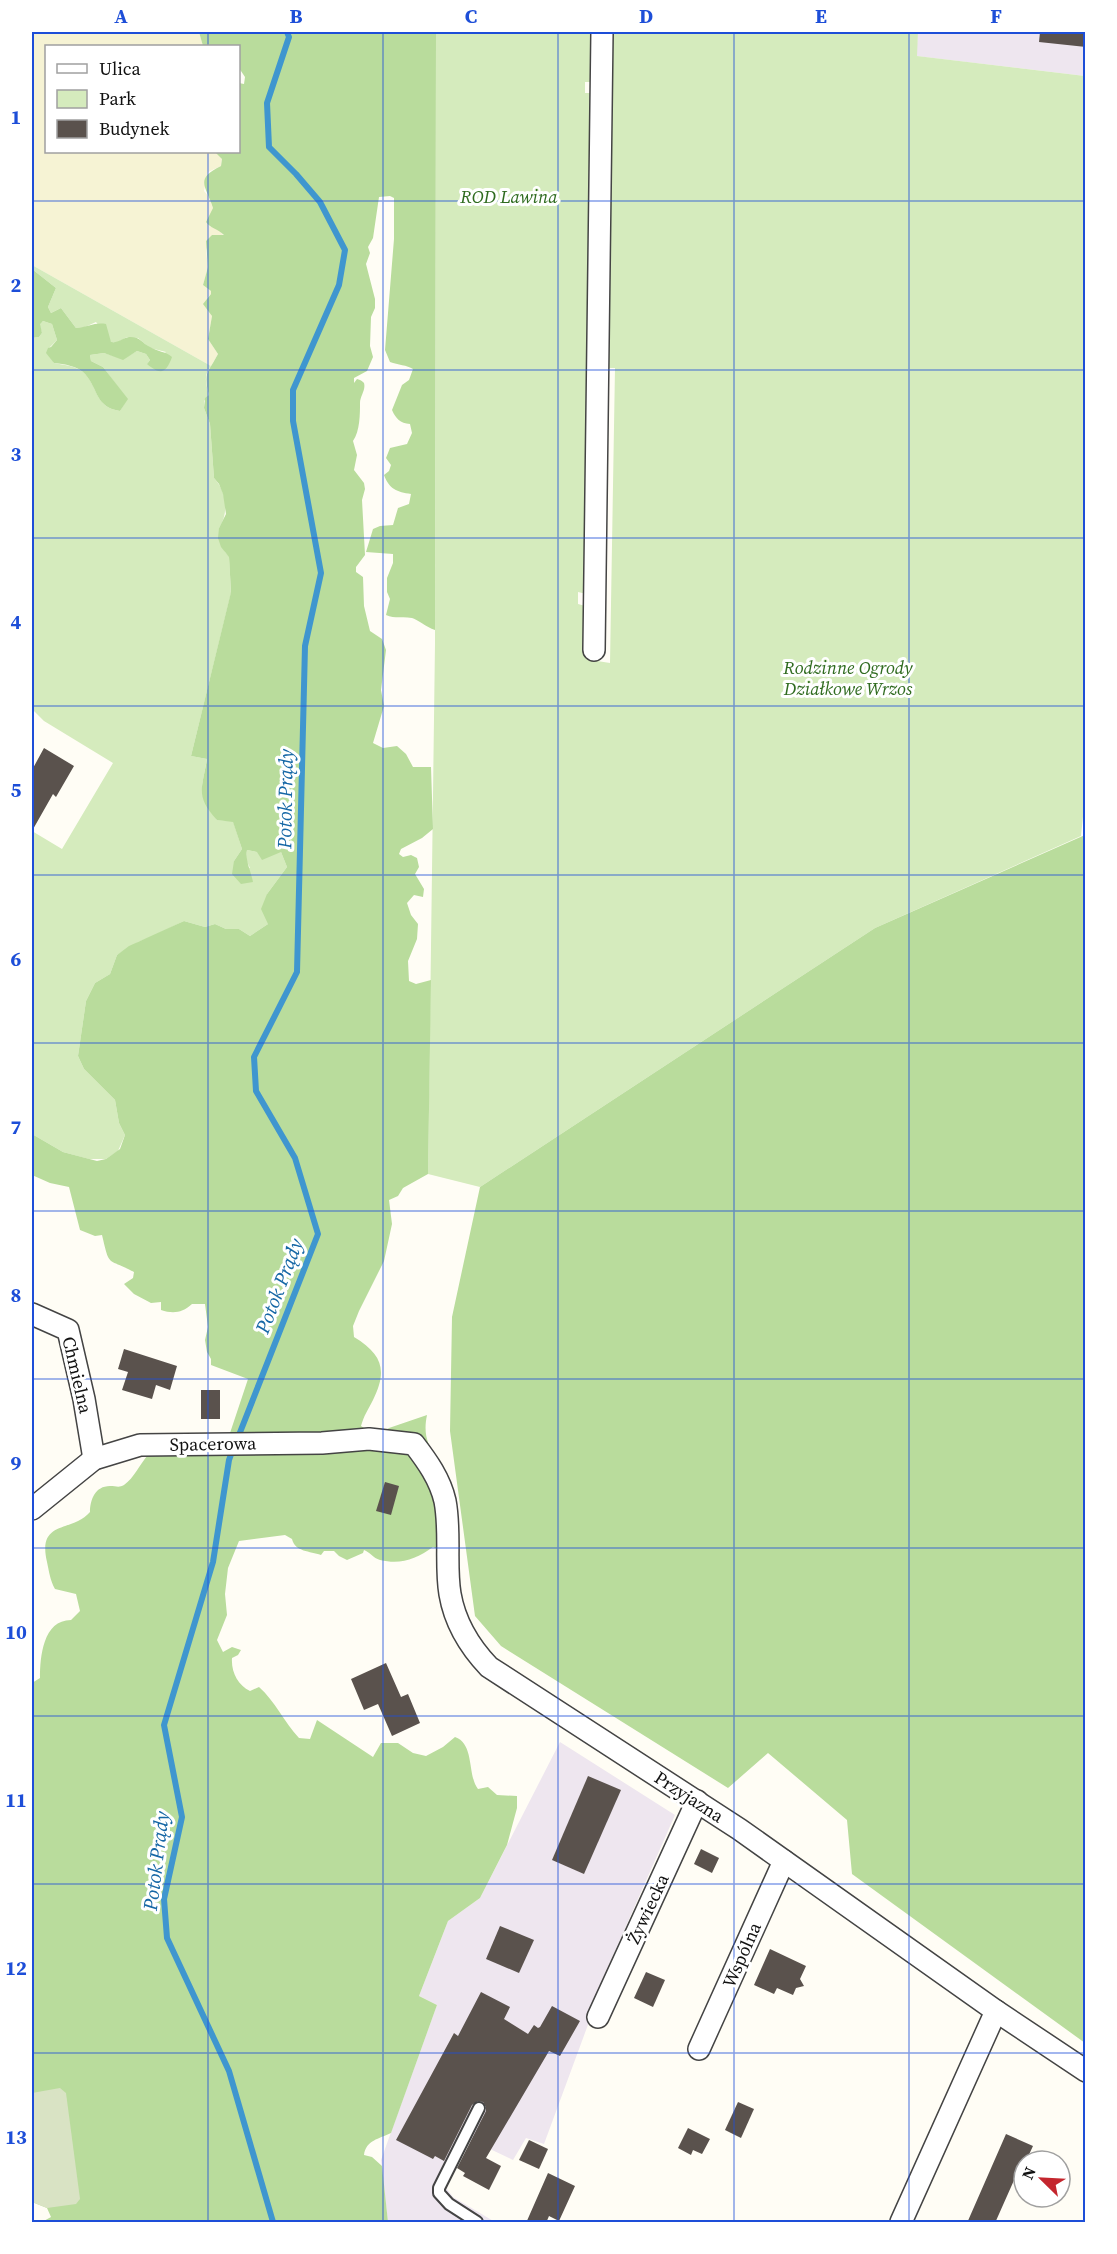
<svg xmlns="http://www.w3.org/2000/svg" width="1117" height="2254" viewBox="0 0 1117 2254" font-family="'Source Serif 4',serif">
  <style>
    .industrial { fill: #eee6ef }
    .farmland { fill: #f6f3d4 }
    .green { fill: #d5ebbd }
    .forest { fill: #b9dc9c }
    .cemetery { fill: #d9e3c4 }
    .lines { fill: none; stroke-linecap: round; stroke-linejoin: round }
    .stream { stroke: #3f96cf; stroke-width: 6 }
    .building { fill: #5a524d }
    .service-casing { stroke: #444; stroke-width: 14 }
    .minor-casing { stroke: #444; stroke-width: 24 }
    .service { stroke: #fff; stroke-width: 10 }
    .minor { stroke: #fff; stroke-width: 21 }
    .grid { fill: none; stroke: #1d4ed8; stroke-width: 1.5; stroke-opacity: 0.55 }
    .labels { text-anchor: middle; stroke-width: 6; stroke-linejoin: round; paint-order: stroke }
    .park-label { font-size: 18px; font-style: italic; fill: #2f6b1f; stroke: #fff }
    .street-label { font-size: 18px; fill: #111; stroke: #fff }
    .water-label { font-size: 20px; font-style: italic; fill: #1768a6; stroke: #fff }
    .neatline { fill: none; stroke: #1d4ed8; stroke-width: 2 }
    .grid-label { font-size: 20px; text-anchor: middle; font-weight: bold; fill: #1d4ed8 }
  </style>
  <rect width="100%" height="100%" fill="#fffdf5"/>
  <g class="industrial">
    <polygon points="918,32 1085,32 1085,76 916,56"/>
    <polygon points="560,1742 675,1815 593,2001 589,2022 544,2144 526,2138 513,2160 471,2140 448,2182 447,2189 453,2197 495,2222 388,2222 381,2160 437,2005 419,1996 448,1921 480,1898"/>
  </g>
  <polygon class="farmland" points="32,32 199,32 203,46 46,46 46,152 215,152 219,155 222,159 221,166 208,172 204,191 209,197 213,208 209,226 218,229 224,236 212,235 206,250 208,267 203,285 211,291 211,294 207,298 207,306 212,316 208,339 218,354 211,366 32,265"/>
  <g class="green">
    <polygon points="436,32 595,32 595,82 585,82 585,93 595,93 591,595 578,592 578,604 589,607 591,660 610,663 615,368 609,368 612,32 918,32 917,56 1085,76 1086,788 1081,836 875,928 480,1187 428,1174 435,643"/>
    <path d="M32,265l179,101c-8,10 -5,17 -2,29l-5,6v7l6,16 4,54c13,14 15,35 5,50l6,24 4,4 2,37 -40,163 16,3 -5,26 15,35 16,1 9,28 -8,12 16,7 -4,-8 1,-10 10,2h24l6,15 -20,27 1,30 -18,12 -11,-7h-13l-11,-5 -10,3 -21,-6 -33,16 -13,5 -21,13 -7,19 -15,9 -9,18 -8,55 6,13 31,31 4,23 6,12 -7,16 -12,8h-17l-26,-7 -31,-18v-303l30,18 51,-86 -69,-42 -12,-12v-371l7,-1 3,-4 -3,-9 4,-3 9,3 5,16 -9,9 6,14c10,2 24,3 31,11 14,15 10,33 35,37l7,-12 -24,-32 -12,-6 -1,-6 14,-2 19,6 14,-8 9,3 4,6 -3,4 19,-12 -16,-4 -12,-10 -11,-1 -9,5h-7l-15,-20 -11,5 -9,1 -15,-20 -10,5 -3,-6 8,-19 -24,-19z"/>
  </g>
  <g class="forest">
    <path d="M199,32h237l-1,598c-9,-3 -18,-11 -23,-12 -9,-2 -17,1 -26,-3l4,-16 -3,-7v-14l6,-15v-9l-27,-2 7,-23 7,-3 13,-1 5,-17 11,-4 2,-10c-14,-2 -22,-5 -27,-19l5,-4 2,-6 -5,-7 4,-10 17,-4 5,-11 -2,-9c-10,-1 -14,-5 -18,-14l10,-25 7,-5 4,-11c-6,-4 -15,-4 -23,-7l-5,-12 9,-111v-41l-4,-2 -11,1 -6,41 -5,9 2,6 -4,11 9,35v9l-4,9 -1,29 3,11 -6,14 -13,7v5l3,-4 3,1c2,1 3,2 4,3 2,7 -4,13 -4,20 0,11 0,28 -7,38l4,14 -3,15 10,13 1,6 -3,11 3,55 -9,12v5l7,5 1,29 6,25 12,8 4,11 -5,40 3,16 -11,37 10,5 14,-2 9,8 7,13h18l2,62 -11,9 -21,11 -2,5 4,3 8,-2 6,3 2,9 -4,7 9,15 -1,8 -9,-2 -7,8 4,12 7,9 -1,15 -9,22 1,20 7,3 15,-4 -3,194 -25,14 -5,8 -9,4 3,24 -8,37 -25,50 -6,15 1,11c28,17 34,33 19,63 -5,10 -9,15 -12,26l11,7 8,1 9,-6 38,-13c-7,33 13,41 24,68 5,14 4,50 6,66l-17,1 -7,-3c-17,12 -32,18 -53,13 -7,-2 -10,-8 -16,-10l-1,3 -16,7 -8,-4 -5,-5h-10l-3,4c-11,-4 -26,-3 -29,-16l-7,-4 -46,6 -11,27 -3,26 2,21 -10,25 6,12 9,-5 9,3 -3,5 -6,3c-1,14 6,27 18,33l9,-4c16,14 25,35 40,51l11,1 7,-19 56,37 8,-14h17l15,10 13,3 17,-9 12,-10c20,7 12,38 23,52l10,-2 9,8 20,1v12l-10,37 -27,53 -32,23 -29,75 18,9 -46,128c-12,6 -25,7 -27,22l8,2 10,9 6,56h-346l9,-5 -4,-9 -15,-6v-519l8,-5c0,-21 3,-58 31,-58l9,-9 -4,-17 -21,-5c-5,-9 -6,-18 -8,-27 -10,-43 25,-29 43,-50 0,-12 5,-26 20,-26 6,0 9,2 14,-1 10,-7 16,-21 24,-30l80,-16 20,-60 -37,-14v-6l-4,-7 -2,-12 3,-13 -3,-23h-13c-10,9 -19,10 -31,6v-8l-10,1 -17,-9 -10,-10 9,-6 1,-6c-27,-15 -24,-3 -32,-37l-7,1 -15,-6 -11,-43 -19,-4 -18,-8v-41l31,18 34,9 9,-2 14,-10 5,-14 -6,-12 -4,-23 -31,-31 -6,-13 8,-55 9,-18 15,-9 7,-19 12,-9 55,-25 21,6 10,-3 11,5h13l11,7 18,-12 -7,-15 6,-15 20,-27 -6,-15 -19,8 -5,-8 -10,-2c-2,11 4,21 6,32l-12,2 -9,-10 2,-13 8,-12 -9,-27 -16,-2c-22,-24 -15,-31 -10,-61l-16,-3 40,-164 -2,-35 -8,-10 -3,-9 1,-10 7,-14 -3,-20 -4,-10 -5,-6 -4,-54 -6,-16 1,-10 4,-3c-6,-23 -1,-22 9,-41l-10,-15 4,-23 -9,-12 8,-10v-3l-8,-6 5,-18 -2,-26 6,-6h12c-6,-6 -14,-7 -18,-13l7,-14c-7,-22 -19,-29 8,-42l1,-7 -7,-7h23l1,-69 5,1 1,-7 -6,-9 -1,-22h-35z"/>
    <path d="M32,269l24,19 -8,19 3,6 10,-5 15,20c12,-1 19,-6 30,-4l5,18c8,1 11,-4 18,-5 11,-1 13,6 21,10 8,5 15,4 22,10 -6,17 -12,18 -25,7l3,-4 -4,-6 -9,-3 -14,9 -19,-7 -14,2 1,6 12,6 25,32 -8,12c-25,-4 -21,-21 -35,-37 -7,-8 -21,-10 -31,-11l-8,-10 2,-5 3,-1 6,-7 -5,-16 -9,-3 -3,3 2,9 -3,4 -7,1z"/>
    <polygon points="1085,835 1086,835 1085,2043 852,1874 847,1820 768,1753 728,1788 501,1646 475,1616 450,1431 452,1317 480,1187 875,928"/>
  </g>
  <polygon class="cemetery" points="60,2088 66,2093 80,2199 76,2204 47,2208 32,2202 32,2093"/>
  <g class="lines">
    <g class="stream">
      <polyline points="237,1440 318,1234 295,1158 256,1091 254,1057 297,972 305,646 321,573 293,421 293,390 339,285 345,250 320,202 296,174 269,147 267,103 289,37 287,32"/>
      <polyline points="233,1449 229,1460 213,1562 164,1725 182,1817 164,1899 167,1938 229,2071 273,2222"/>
    </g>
  </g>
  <g class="building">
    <polygon points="1040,32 1086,32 1086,47 1039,42"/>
    <polygon points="44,748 74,766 56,797 53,794 32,831 32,770"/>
    <polygon points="124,1349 177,1366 170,1390 156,1385 152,1399 122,1390 128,1372 118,1369"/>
    <rect x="201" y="1390" width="19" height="29"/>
    <polygon points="385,1482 399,1486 391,1515 376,1511"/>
    <polygon points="386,1663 401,1697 408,1694 420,1723 392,1736 378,1704 364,1710 351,1679"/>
    <polygon points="588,1776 621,1790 584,1874 552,1860"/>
    <polygon points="701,1849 719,1858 712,1873 694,1864"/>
    <polygon points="500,1926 534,1940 519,1973 486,1959"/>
    <polygon points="770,1949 806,1966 800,1979 804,1986 796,1988 793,1995 777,1988 774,1994 754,1985"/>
    <polygon points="646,1972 665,1980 653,2007 634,1998"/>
    <polygon points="481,1992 510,2007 504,2019 528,2034 534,2025 538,2028 540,2027 552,2006 580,2021 560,2056 549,2051 486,2158 501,2166 489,2190 463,2176 465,2173 457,2168 486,2111 486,2107 483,2102 478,2101 472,2105 444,2161 435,2156 433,2159 396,2140 454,2033 458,2036"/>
    <polygon points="738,2102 754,2109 741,2138 725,2130"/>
    <polygon points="688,2128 710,2139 702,2154 693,2150 691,2155 678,2148"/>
    <polygon points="1006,2134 1033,2146 1026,2161 1024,2161 1022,2170 1019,2169 995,2223 967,2223"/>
    <polygon points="529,2140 548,2149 539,2169 519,2160"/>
    <polygon points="548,2173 575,2186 559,2221 549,2216 546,2223 526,2223"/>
  </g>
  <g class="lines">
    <defs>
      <polyline id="service" points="477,2222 449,2204 439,2193 439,2188 479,2108"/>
      <g id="minor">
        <polyline points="594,650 602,32"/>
        <polyline points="32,1314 68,1330 84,1399 94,1459"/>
        <path d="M32,1509l62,-50 46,-14 182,-2 47,-4 45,5c13,17 26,35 31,57 6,31 0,64 5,93 5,29 19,52 39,73l250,162 257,182 90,60"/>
        <polyline points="598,2017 697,1801"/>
        <polyline points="699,2049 784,1861"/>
        <polyline points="901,2222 996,2011"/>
      </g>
    </defs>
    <use href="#service" class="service-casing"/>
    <use href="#minor" class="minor-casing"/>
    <use href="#service" class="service"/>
    <use href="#minor" class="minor"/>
  </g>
  <path class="grid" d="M208,32v14M383,32v2190M558,32v2190M734,32v2190M909,32v2190M208,152v2070M32,201h1054M32,370h1054M32,538h1054M32,706h1054M32,875h1054M32,1043h1054M32,1211h1054M32,1379h1054M32,1548h1054M32,1716h1054M32,1884h1054M32,2053h1054"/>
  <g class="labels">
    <g class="park-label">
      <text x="509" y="203">ROD Lawina</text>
      <text x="848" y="674">Rodzinne Ogrody<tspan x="848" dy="21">Działkowe Wrzos</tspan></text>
    </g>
    <g class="street-label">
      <text transform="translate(77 1375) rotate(77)" y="6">Chmielna</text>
      <text transform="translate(213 1444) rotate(-1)" y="6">Spacerowa</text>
      <text transform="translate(689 1797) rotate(33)" y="6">Przyjazna</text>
      <text transform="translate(648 1909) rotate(-65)" y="6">Żywiecka</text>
      <text transform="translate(742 1955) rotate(-66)" y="6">Wspólna</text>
    </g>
    <g class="water-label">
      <text transform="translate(285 799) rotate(-89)" y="7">Potok Prądy</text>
      <text transform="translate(279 1286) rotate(-69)" y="7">Potok Prądy</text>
      <text transform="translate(156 1861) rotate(-83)" y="7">Potok Prądy</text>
    </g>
  </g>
  <rect width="1117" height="2254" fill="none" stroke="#ffffff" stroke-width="66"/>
  <rect x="45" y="45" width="195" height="108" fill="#ffffff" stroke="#a0a0a0" stroke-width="1.5"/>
  <rect x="57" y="64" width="30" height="9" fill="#ffffff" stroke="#a0a0a0" stroke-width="1.5"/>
  <text x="99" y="75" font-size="18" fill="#111111">Ulica</text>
  <rect x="57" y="90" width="30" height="18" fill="#d5ebbd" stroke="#a0a0a0" stroke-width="1.5"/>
  <text x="99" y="105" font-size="18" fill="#111111">Park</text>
  <rect x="57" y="120" width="30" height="18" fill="#5a524d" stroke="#a0a0a0" stroke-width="1.5"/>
  <text x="99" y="135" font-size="18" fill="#111111">Budynek</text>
  <g transform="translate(1042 2179) rotate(294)"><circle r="28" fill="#ffffff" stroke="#a0a0a0" stroke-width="1.5"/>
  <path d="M0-4.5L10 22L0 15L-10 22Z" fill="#c4262e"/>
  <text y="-9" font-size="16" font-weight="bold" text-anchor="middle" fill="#111111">N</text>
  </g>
  <rect x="33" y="33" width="1051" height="2188" class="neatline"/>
  <g class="grid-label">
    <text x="121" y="23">A</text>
    <text x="296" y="23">B</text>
    <text x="471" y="23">C</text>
    <text x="646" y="23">D</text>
    <text x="821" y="23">E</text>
    <text x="996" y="23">F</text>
    <text x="16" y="124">1</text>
    <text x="16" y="292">2</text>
    <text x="16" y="461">3</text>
    <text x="16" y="629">4</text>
    <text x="16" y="797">5</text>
    <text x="16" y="966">6</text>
    <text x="16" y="1134">7</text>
    <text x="16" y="1302">8</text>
    <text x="16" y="1470">9</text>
    <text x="16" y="1639">10</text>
    <text x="16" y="1807">11</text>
    <text x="16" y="1975">12</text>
    <text x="16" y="2144">13</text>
  </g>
</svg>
